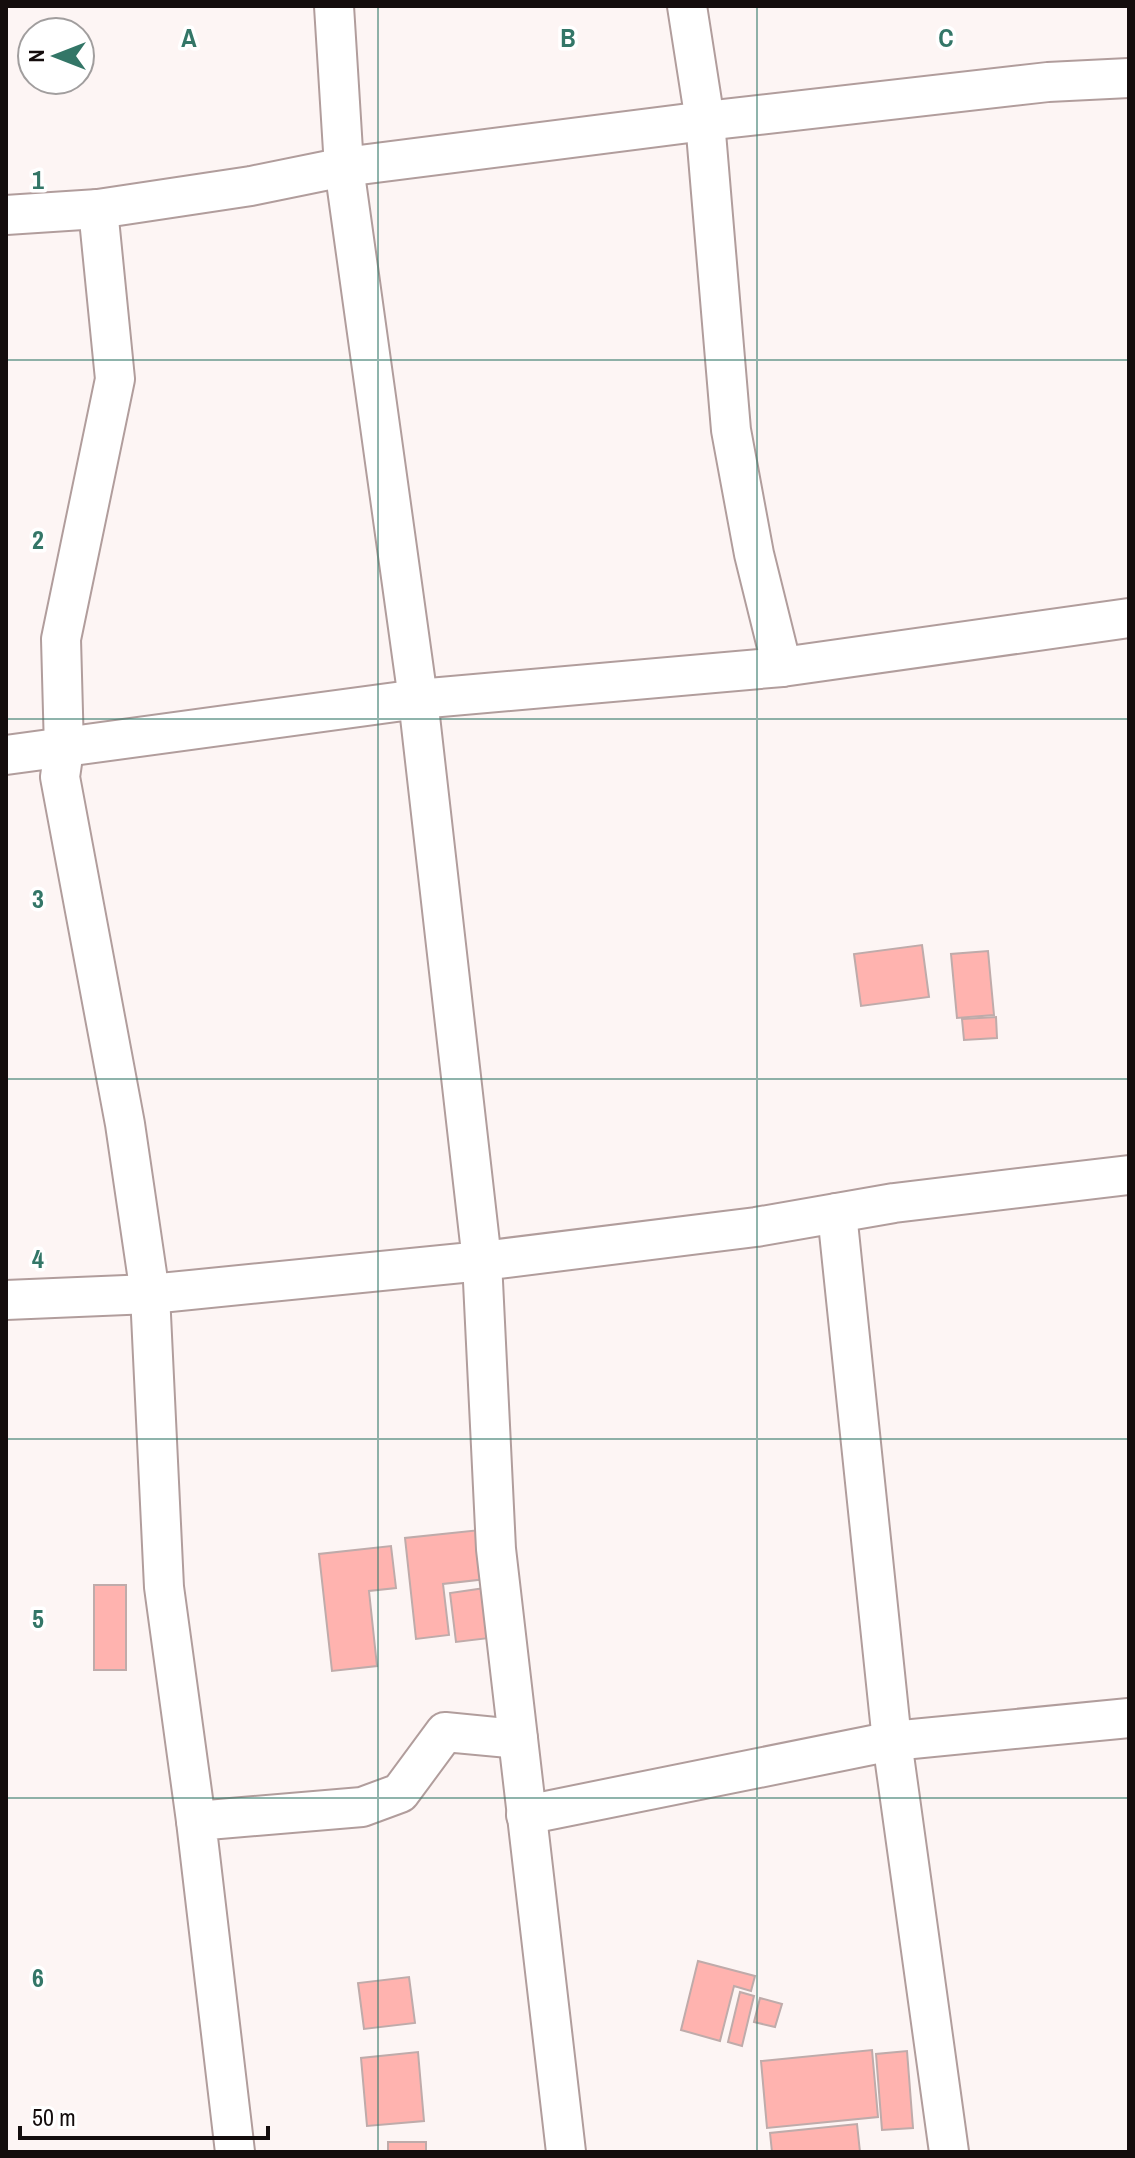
<svg xmlns="http://www.w3.org/2000/svg" width="1135" height="2158" viewBox="0 0 1135 2158" font-family="'Archivo Narrow',sans-serif">
  <style>
    .building { fill: #ffb3af; stroke: #bfabaa; stroke-width: 2 }
    .lines { fill: none; stroke-linecap: round; stroke-linejoin: round }
    .minor-casing { stroke: #b19d9c; stroke-width: 42 }
    .minor { stroke: #fff; stroke-width: 38 }
    .grid { fill: none; stroke: #337667; stroke-width: 2; stroke-opacity: 0.55 }
    .grid-label { font-size: 26px; text-anchor: middle; font-weight: bold; fill: #337667; stroke: #fff; stroke-width: 7; stroke-linejoin: round; paint-order: stroke }
  </style>
  <rect width="100%" height="100%" fill="#fdf5f4"/>
  <g class="building">
    <polygon points="922,945 929,997 861,1006 854,954"/>
    <polygon points="988,951 994,1015 957,1018 951,954"/>
    <polygon points="996,1017 997,1038 964,1040 962,1019"/>
    <polygon points="480,1530 486,1579 443,1584 449,1635 416,1639 405,1538"/>
    <polygon points="391,1546 396,1588 369,1591 377,1666 332,1671 319,1554"/>
    <rect x="94" y="1585" width="32" height="85"/>
    <polygon points="492,1587 498,1637 456,1642 450,1593"/>
    <polygon points="698,1961 755,1976 751,1991 734,1986 720,2041 681,2030"/>
    <polygon points="409,1977 415,2023 364,2029 358,1983"/>
    <polygon points="740,1992 754,1996 742,2046 728,2042"/>
    <polygon points="760,1998 782,2004 775,2027 754,2022"/>
    <polygon points="872,2050 878,2117 767,2128 761,2061"/>
    <polygon points="907,2051 913,2128 882,2130 876,2054"/>
    <polygon points="418,2052 424,2121 367,2126 361,2058"/>
    <polygon points="857,2124 860,2152 772,2152 770,2133"/>
    <rect x="388" y="2142" width="38" height="10"/>
  </g>
  <g class="lines">
    <defs>
      <g id="minor">
        <polyline points="687,6 705,121 731,430 754,554 782,667"/>
        <polyline points="98,209 115,379 61,639 64,749 60,777 125,1124 150,1294 164,1587 196,1821"/>
        <polyline points="6,215 98,209 251,186 344,167 705,121 1048,82 1129,78"/>
        <polyline points="6,755 418,699 782,667 1129,618"/>
        <polyline points="837,1213 892,1741 949,2152"/>
        <polyline points="6,1300 150,1294 482,1261 418,699 344,167 334,6"/>
        <polyline points="526,1815 892,1741 1129,1718"/>
        <polyline points="235,2152 196,1821 362,1807 400,1793 445,1732 518,1739"/>
        <polyline points="566,2152 496,1549 482,1261 756,1227 894,1203 1129,1175"/>
      </g>
    </defs>
    <use href="#minor" class="minor-casing"/>
    <use href="#minor" class="minor"/>
  </g>
  <path class="grid" d="M378,6v2146M757,6v2146M6,360h1123M6,719h1123M6,1079h1123M6,1439h1123M6,1798h1123"/>
  <g class="grid-label">
    <text x="189" y="47">A</text>
    <text x="568" y="47">B</text>
    <text x="946" y="47">C</text>
    <text x="38" y="189">1</text>
    <text x="38" y="549">2</text>
    <text x="38" y="908">3</text>
    <text x="38" y="1268">4</text>
    <text x="38" y="1628">5</text>
    <text x="38" y="1987">6</text>
  </g>
  <rect width="1135" height="2158" fill="none" stroke="#140d0d" stroke-width="16"/>
  <g transform="translate(56 56) rotate(270)"><circle r="38" fill="#ffffff" stroke="#a19e9e" stroke-width="2"/>
  <path d="M0-6L14 30L0 20L-14 30Z" fill="#337667"/>
  <text y="-12" font-size="22" font-weight="bold" text-anchor="middle" fill="#140d0d">N</text>
  </g>
  <path d="M20 2126v12h248v-12" fill="none" stroke="#140d0d" stroke-width="4"/>
  <text x="32" y="2126" font-size="24" fill="#140d0d" stroke="#ffffff" stroke-width="6" paint-order="stroke">50 m</text>
</svg>
